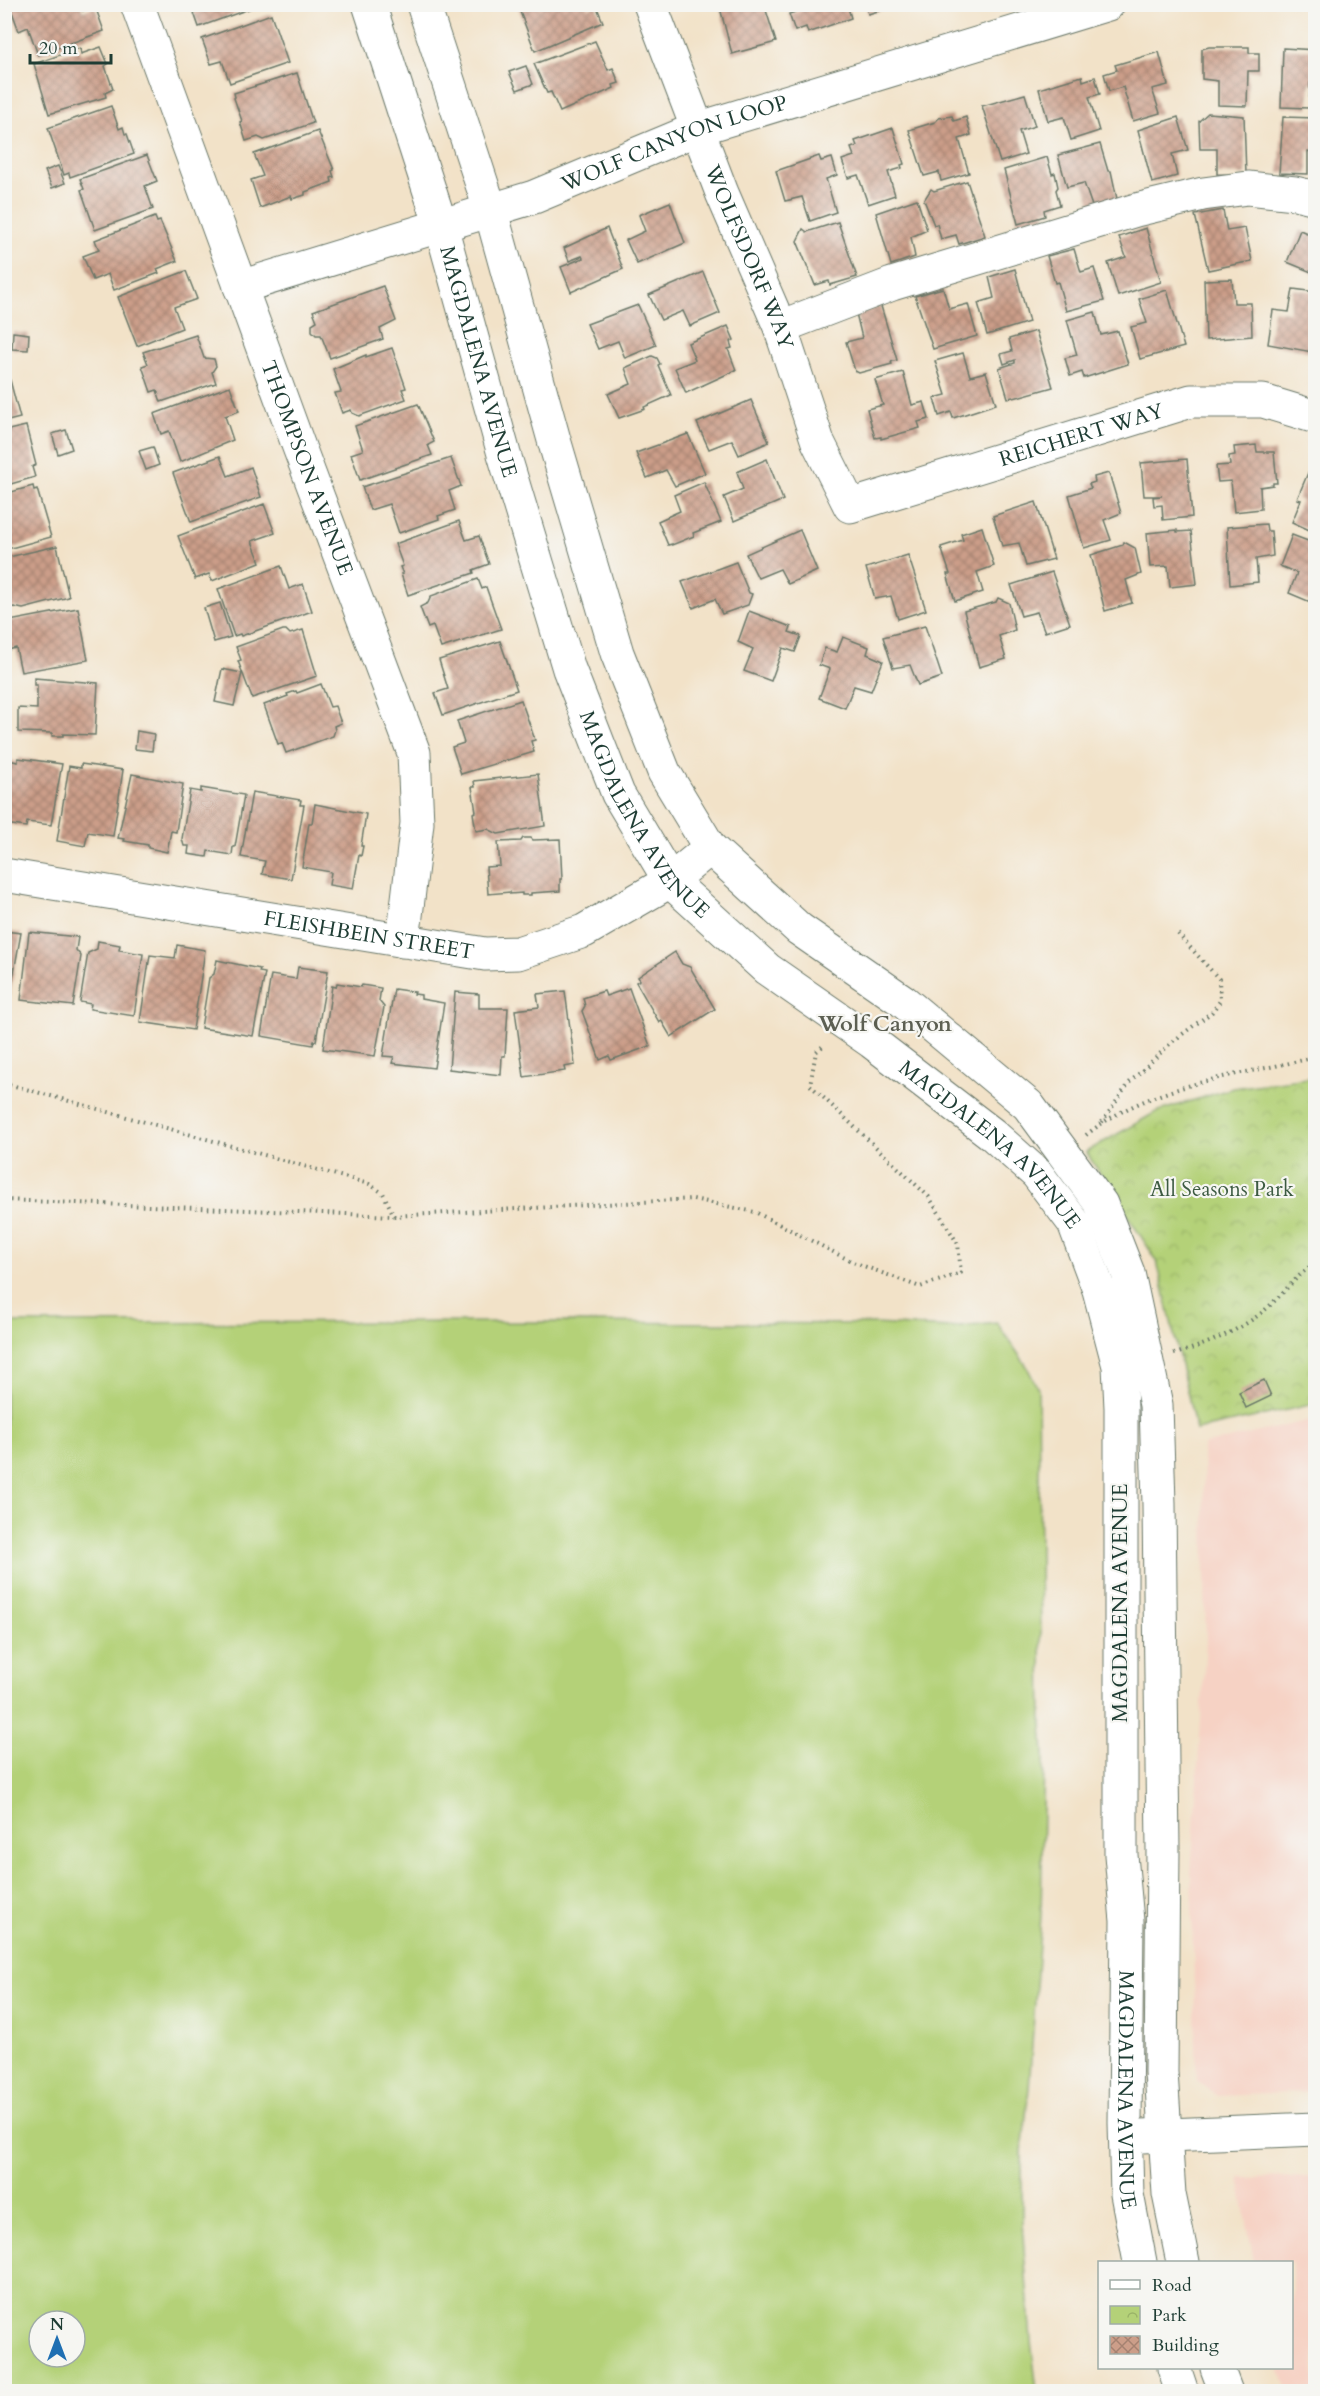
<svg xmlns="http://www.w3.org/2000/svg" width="1320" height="2396" viewBox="0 0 1320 2396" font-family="Cardo,serif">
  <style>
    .built { fill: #f6d2c4 }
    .grass { fill: #b4d178; stroke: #6a8756; stroke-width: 1.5; fill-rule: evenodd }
    .park { fill: url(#park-crowns); stroke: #6a8756; stroke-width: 1.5 }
    .building { fill: url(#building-cross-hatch) }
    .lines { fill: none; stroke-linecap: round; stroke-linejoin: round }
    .minor-casing { stroke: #697768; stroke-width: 35 }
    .path { stroke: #697768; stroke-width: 4; stroke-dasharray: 1.5 4.5; stroke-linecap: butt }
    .minor { stroke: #fff; stroke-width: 33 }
    .labels { text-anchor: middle; stroke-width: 4.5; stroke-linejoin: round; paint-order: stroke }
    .street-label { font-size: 21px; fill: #1f3d34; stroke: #f6f6f2 }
    .park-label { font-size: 21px; fill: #3d5b42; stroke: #f6f6f2 }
    .neighbourhood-label { font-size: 22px; font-weight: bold; fill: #5c5f52; stroke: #f6f6f2 }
  </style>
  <defs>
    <pattern id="park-crowns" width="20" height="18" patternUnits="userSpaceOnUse" patternTransform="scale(1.5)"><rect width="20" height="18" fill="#b4d178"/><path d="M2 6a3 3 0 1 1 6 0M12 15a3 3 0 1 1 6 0" fill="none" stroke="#9ab468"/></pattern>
    <pattern id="building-cross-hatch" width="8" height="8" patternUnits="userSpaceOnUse" patternTransform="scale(1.5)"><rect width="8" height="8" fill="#cc9e89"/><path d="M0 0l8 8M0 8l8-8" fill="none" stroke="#a58271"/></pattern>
  </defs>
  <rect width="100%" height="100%" fill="#f6f6f2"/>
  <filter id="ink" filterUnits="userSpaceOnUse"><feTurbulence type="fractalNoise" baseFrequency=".0167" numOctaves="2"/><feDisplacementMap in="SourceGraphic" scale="12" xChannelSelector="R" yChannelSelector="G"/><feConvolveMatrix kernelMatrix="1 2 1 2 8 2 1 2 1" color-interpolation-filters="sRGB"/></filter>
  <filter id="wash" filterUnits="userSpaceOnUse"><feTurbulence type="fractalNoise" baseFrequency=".008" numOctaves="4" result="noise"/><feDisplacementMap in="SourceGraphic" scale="24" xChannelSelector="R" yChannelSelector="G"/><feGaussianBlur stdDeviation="1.35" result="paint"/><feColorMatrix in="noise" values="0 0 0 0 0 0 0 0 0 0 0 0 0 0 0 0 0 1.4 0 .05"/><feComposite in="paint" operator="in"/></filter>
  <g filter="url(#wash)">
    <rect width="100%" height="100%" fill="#f2e2c8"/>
    <g class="built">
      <polygon points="1315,1419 1315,2092 1217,2096 1197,2080 1191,1874 1206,1642 1203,1445"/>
      <polygon points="1315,2177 1315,2391 1288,2391 1279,2368 1292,2368 1292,2262 1254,2262 1239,2178"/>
    </g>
    <path class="grass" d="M575,1322l299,2 77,4 46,-5 29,42 12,24 4,334 2,33 -3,159 -12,173 -7,64v71l9,118 6,50h-1032v-1068zM39,2321h36v36h-36z"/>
    <polygon class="park" points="1315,1077 1315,1404 1196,1430 1157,1261 1086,1152 1156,1112 1233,1088"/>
    <g id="blocks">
      <g class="building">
        <polygon points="22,4 81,4 83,11 95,6 104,31 38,55 28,27 19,31 11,9"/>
        <polygon points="194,4 260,4 260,5 199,27 192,7"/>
        <polygon points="517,4 587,4 588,8 596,5 603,22 535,51"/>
        <polygon points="719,4 764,4 776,42 732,54"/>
        <polygon points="799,4 847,4 851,18 808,33 806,27 795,31 789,14 801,10"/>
        <polygon points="865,4 898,4 898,5 868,14"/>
        <polygon points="271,14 288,63 230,83 222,61 211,64 202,39"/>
        <polygon points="595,41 608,70 613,68 619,83 613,85 614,88 560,112 551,92 547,93 534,64"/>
        <polygon points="101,47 108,64 105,66 113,89 105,93 106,97 49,114 34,64 80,48 81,54"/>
        <polygon points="1209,47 1249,47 1249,53 1259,53 1259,71 1248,71 1247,106 1218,105 1218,81 1202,79 1202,49"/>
        <polygon points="1283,48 1316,50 1316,83 1310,83 1309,108 1281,107"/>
        <polygon points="1159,52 1168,85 1152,89 1160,113 1133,121 1123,87 1109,91 1104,74 1117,70 1115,65"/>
        <polygon points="526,66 533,84 517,90 509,72"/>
        <polygon points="297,73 313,123 264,140 258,137 246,141 240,122 242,121 234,98 235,97 234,93"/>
        <polygon points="1082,76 1083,81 1095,77 1100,94 1089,97 1099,131 1071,140 1064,117 1048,121 1039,89"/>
        <polygon points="1025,94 1035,126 1019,131 1026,154 1000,162 982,106"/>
        <polygon points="111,106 119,129 123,127 125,134 127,134 134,154 70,177 69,173 64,175 48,128"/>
        <polygon points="1208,113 1244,116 1246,175 1217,174 1217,149 1200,149 1199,121"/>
        <polygon points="952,116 954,121 966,117 971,135 959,139 969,173 941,181 939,172 924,176 909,130 935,122 939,118"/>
        <polygon points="1178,117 1188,150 1172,154 1177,176 1152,183 1138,130"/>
        <polygon points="1283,117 1316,118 1316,152 1308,151 1308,174 1279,173"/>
        <polygon points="893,128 904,164 901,165 902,168 888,172 895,195 868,204 858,175 848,178 842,160 854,156 851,148 857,146 855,141"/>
        <polygon points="318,131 334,170 332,171 334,177 331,178 332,182 305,192 305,195 292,199 291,196 260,208 251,180 263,176 254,154"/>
        <polygon points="1100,144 1108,171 1111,171 1117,199 1092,206 1084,183 1067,187 1058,155"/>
        <polygon points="147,155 157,181 145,186 153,209 95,230 81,190 84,189 80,179"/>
        <polygon points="819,156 821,161 832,158 837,175 826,179 836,212 810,221 802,197 785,201 776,171"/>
        <polygon points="1047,157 1052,174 1055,173 1058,187 1056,190 1060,205 1044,210 1045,216 1018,224 1004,170"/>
        <polygon points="58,166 65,183 52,188 45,171"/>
        <polygon points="967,181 985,236 959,244 956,235 941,239 937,224 934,225 924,200 931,189 934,191"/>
        <polygon points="917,199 927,230 911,237 915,257 891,265 876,213"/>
        <polygon points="670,202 685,243 637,264 626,240 645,231 639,215"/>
        <polygon points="1223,210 1227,231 1245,228 1252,261 1208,270 1195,215"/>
        <polygon points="155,217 157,222 160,221 177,261 157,269 159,273 114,290 108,274 93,280 83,256 99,250 95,240"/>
        <polygon points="838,222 857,277 830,285 829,281 815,285 797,241 803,229 807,232"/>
        <polygon points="607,228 623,269 571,292 561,267 583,258 582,256 569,261 564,248"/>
        <polygon points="1146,228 1161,282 1118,296 1108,263 1126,257 1119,237"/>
        <polygon points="1300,230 1316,237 1316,274 1287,262"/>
        <polygon points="1074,249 1081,272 1094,268 1104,301 1066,311 1058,282 1055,283 1047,256"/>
        <polygon points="1015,269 1029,322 987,335 978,303 994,298 989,277"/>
        <polygon points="186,271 197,299 174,307 182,328 137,346 118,297"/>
        <polygon points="703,272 720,313 690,326 683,311 661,320 649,295"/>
        <polygon points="1232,279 1234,303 1251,303 1252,336 1206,340 1204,280"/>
        <polygon points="383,286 396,321 380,329 383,339 330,358 321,335 316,335 312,331 312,324 317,321 313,311"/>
        <polygon points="943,288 949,309 968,304 977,336 933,349 915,296"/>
        <polygon points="1293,289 1316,292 1316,332 1312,352 1268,344 1273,310 1289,312"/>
        <polygon points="1167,290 1184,347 1140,359 1131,327 1147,323 1139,299"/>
        <polygon points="638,305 656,345 625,358 618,341 598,349 587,324"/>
        <polygon points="881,306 897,360 891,362 892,364 859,373 855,371 846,342 862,338 856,313"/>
        <polygon points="1095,312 1101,335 1118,331 1128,364 1084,378 1082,372 1070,376 1065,358 1077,355 1067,320"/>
        <polygon points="728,326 734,340 730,342 732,348 728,349 736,370 686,393 675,368 695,360 688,343"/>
        <polygon points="1036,331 1053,387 1014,398 1013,397 1008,398 999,368 1015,363 1015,360 1004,364 1001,354 1012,351 1009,339"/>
        <polygon points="13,332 29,334 28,350 12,349"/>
        <polygon points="196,335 204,358 214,359 216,366 212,372 216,383 161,402 157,390 151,392 142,366 148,364 143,352"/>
        <polygon points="392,348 406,388 402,389 406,399 359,416 352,413 351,410 342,413 335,393 341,392 333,369 366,355 366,357"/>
        <polygon points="963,353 970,376 986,372 996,404 953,418 951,412 939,416 934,398 946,395 935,361"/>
        <polygon points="652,356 657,358 660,364 658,365 671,395 644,407 645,409 619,418 608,394 631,384 625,368"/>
        <polygon points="5,371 8,380 10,380 20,418 4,422"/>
        <polygon points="903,372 912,405 924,402 929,419 918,422 920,428 881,439 881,437 875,438 867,409 883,405 875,380"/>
        <polygon points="230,386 239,411 225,416 233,440 180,462 169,431 161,434 154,414"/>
        <polygon points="751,400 769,442 739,455 732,440 709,449 697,423"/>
        <polygon points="418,404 434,442 428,445 432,455 360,480 351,454 363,450 355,426"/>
        <polygon points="26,426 36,465 32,467 35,477 4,486 4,431"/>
        <polygon points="66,430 72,449 58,454 52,434"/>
        <polygon points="688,434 705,473 675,486 666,470 647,478 636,453"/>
        <polygon points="1256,445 1257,452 1274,452 1277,483 1273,483 1273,485 1260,487 1261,509 1234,512 1231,481 1218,482 1216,466 1230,465 1229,456 1235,455 1234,447"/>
        <polygon points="153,447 159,465 146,470 139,451"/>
        <polygon points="220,456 228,476 251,467 261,497 191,522 173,473"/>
        <polygon points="451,458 461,486 449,491 455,510 438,516 439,519 399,533 389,504 370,510 362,487"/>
        <polygon points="767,459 783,500 734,521 724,497 743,489 737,472"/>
        <polygon points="1187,459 1192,517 1163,520 1162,505 1154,506 1153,497 1162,496 1144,496 1141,463"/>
        <polygon points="1310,468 1316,469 1316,533 1292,522 1301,500 1297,499"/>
        <polygon points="1109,473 1121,513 1104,520 1111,540 1084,548 1069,495 1091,488 1089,484 1095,482 1094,477"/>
        <polygon points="704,482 721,522 693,533 694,536 672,545 672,544 668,545 658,521 680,511 674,495"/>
        <polygon points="33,486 34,490 37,489 51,537 4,550 4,494"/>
        <polygon points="1036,502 1054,559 1026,566 1019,543 1002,546 993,516"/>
        <polygon points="264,504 275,533 252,541 260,562 212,581 209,574 195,579 178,536"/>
        <polygon points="459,521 466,540 479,536 489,564 473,570 474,573 408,595 401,574 403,574 400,567 403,566 395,544"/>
        <polygon points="1266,524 1267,531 1271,531 1273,556 1256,559 1258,582 1230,585 1227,527"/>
        <polygon points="982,527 994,566 977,572 983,592 955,601 947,574 950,574 941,547 963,540 961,534"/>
        <polygon points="800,530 817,571 788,584 780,569 758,578 746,554"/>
        <polygon points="1177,530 1177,532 1191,531 1197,584 1170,587 1168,566 1150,567 1147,533"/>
        <polygon points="1292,535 1316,544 1315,604 1289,593 1297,573 1280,566"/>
        <polygon points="1124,542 1135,548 1141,574 1126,580 1132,603 1105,611 1091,555 1123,545"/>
        <polygon points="57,546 69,597 23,609 14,607 4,609 4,558"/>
        <polygon points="908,555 926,610 898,619 891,596 875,599 866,568"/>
        <polygon points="736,562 749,593 752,594 748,605 722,614 715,599 693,608 682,582"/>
        <polygon points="281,566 289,589 303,584 312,611 241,636 240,634 234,636 218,589"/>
        <polygon points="1052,572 1070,624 1045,632 1037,612 1021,616 1011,585"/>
        <polygon points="478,579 482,589 486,587 501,629 441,648 433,626 428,628 420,607 428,603 431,596"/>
        <polygon points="998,598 1009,603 1015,630 999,636 1006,659 979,667 964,611 996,602"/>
        <polygon points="220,603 231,637 214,642 204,608"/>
        <polygon points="78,608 88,660 21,672 16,648 4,651 4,622"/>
        <polygon points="749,611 791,627 789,632 801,636 795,652 783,648 771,681 744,671 753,649 738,642"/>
        <polygon points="925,626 942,677 918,685 910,665 893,668 883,637"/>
        <polygon points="283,630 286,630 290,634 303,630 317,676 252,698 238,661 241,660 236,647"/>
        <polygon points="843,637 869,647 867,654 883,661 871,691 854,686 845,708 819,698 830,669 819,665 825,648 837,652"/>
        <polygon points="500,641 517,690 443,715 435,693 448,689 439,660"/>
        <polygon points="222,669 242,673 234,706 215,702"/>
        <polygon points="34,678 98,683 95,735 63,734 63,736 52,736 52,733 18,732 18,708 37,709 37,685 34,685"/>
        <polygon points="321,684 330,707 335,706 341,723 334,726 335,730 333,736 286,753 282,743 278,744 264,705 288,696 287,694 296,691 297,693"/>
        <polygon points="521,700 535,740 531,741 534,752 461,774 452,747 464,743 457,721"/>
        <polygon points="137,731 154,734 152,751 135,749"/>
        <polygon points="18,758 62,764 51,825 27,822 26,827 5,824 4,782 8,760 18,762"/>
        <polygon points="81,764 123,770 113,836 88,832 85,846 57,841 69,766 81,768"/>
        <polygon points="132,774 183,784 176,832 171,831 167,852 148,848 148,845 124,841 125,839 118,838"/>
        <polygon points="538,774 545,826 498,834 488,829 476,831 473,813 476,812 472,787 475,787 474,781"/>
        <polygon points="201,788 244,795 235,847 233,847 232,855 208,851 207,857 188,854 189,846 184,846 182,839 190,790 201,792"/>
        <polygon points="252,792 301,800 300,805 304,805 291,879 262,874 265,861 241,857"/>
        <polygon points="315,804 366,814 361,846 363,846 361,856 359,855 353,889 329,885 331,872 302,867 309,823 312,823"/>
        <polygon points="523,838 531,838 533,840 560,839 562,879 560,879 560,891 531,893 531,895 522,895 522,893 510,894 510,892 488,894 486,867 500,866 498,842 521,841"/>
        <polygon points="4,931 21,933 9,1000 4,999"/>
        <polygon points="29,932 78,937 76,950 81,956 73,1006 21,1000"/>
        <polygon points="98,941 120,945 119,950 143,954 134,1016 90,1009 91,1004 80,1002 88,953 97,949"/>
        <polygon points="177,945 205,950 193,1030 140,1022 150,955 175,958"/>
        <polygon points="675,952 682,964 690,967 715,1009 671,1037 661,1020 659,1022 636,982 640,980 638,977"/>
        <polygon points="217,960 260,969 259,972 265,973 253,1036 201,1028 209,978 214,974"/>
        <polygon points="298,967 328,971 316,1041 314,1041 313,1045 261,1036 271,975 296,979"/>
        <polygon points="337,983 361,987 362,985 381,988 379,1001 384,1007 375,1056 323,1049 332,986 336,987"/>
        <polygon points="629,988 650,1046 611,1060 609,1056 600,1060 582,1011 585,1006 583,998 604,991 606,996"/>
        <polygon points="394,989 415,992 414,994 421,995 421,999 444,1003 434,1068 392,1063 394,1057 383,1056"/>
        <polygon points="565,991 575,1065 564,1067 565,1071 524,1077 515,1010 539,1007 537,994"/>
        <polygon points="455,992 479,994 479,1008 508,1008 505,1056 502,1056 501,1075 449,1069"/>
        <polygon points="1264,1380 1271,1396 1246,1408 1239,1392"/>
      </g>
    </g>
  </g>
  <g filter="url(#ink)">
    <use href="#blocks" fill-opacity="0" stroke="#697768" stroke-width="1.5"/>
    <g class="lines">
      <defs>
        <g id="minor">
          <path id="s1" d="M137,4l162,443 115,306 3,70 -14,118"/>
          <path id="s2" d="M369,4l72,222 63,228 65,215 49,125 52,87 97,88 105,73 120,92 45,40 37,49 25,67 20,76 2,42v447l6,66 -2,202 2,71 13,68"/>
          <polyline points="423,4 491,212 554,440 617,653 664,772 710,848 799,929 903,1001 1028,1105 1101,1204 1128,1273 1156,1405 1159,1504 1163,1850 1161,2072 1169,2194 1183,2262"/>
          <path id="s3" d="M650,4l72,189 58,134 38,115 32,64 341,-105h72l53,16"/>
          <path id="s4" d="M240,287l294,-90 163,-68 411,-125"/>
          <polyline points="780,327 892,284 1136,210 1203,194 1248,188 1295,193 1316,198"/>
          <path id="s5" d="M4,875l481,79 33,-1 66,-22 86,-50 40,-33"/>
          <polyline points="1142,2136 1316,2129"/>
          <polyline points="1174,2368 1182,2392"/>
          <polyline points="1217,2368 1226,2392"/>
        </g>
      </defs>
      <use href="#minor" class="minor-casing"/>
      <g class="path">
        <polyline points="4,1083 369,1184 383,1193 394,1216"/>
        <polyline points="1102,1122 1129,1083 1172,1042 1212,1012 1220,1001 1219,979 1178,934"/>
        <path d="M1086,1135c65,-52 152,-59 230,-78"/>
        <polyline points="4,1200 394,1216 693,1199 755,1212 853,1262 920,1287 961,1273 958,1244 929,1197 810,1085 816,1052 824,1045"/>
        <path d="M1174,1354c28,-7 69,-25 91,-44 18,-16 31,-34 51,-48"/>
      </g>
      <use href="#minor" class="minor"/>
    </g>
  </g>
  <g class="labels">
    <g class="street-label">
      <text dy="7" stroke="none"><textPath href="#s4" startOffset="458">WOLF CANYON LOOP</textPath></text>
      <text dy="7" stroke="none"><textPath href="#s3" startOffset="272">WOLFSDORF WAY</textPath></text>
      <text dy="7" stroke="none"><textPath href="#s2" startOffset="374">MAGDALENA AVENUE</textPath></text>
      <text dy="7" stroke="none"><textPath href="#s3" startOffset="783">REICHERT WAY</textPath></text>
      <text dy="7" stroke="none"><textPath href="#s1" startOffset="494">THOMPSON AVENUE</textPath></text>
      <text dy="7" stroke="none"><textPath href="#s2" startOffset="860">MAGDALENA AVENUE</textPath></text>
      <text dy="7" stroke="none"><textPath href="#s5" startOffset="370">FLEISHBEIN STREET</textPath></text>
      <text dy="7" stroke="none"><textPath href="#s2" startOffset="1346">MAGDALENA AVENUE</textPath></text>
      <text transform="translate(1120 1603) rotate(-90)" y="7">MAGDALENA AVENUE</text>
      <text dy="7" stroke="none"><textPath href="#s2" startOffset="2336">MAGDALENA AVENUE</textPath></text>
    </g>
    <g class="park-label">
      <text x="1222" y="1196">All Seasons Park</text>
    </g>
    <g class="neighbourhood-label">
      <text x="885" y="1031">Wolf Canyon</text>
    </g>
  </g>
  <rect width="1320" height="2396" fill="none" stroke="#f6f6f2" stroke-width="24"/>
  <rect x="1098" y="2261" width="195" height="108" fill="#f6f6f2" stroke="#a0aca6" stroke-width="1.5"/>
  <rect x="1110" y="2280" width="30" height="9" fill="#ffffff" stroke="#a0aca6" stroke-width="1.5"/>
  <text x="1152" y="2291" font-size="18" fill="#1f3d34">Road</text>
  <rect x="1110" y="2306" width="30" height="18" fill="url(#park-crowns)" stroke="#a0aca6" stroke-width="1.5"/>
  <text x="1152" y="2321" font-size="18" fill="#1f3d34">Park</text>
  <rect x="1110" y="2336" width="30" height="18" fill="url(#building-cross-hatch)" stroke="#a0aca6" stroke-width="1.5"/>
  <text x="1152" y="2351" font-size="18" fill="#1f3d34">Building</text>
  <g transform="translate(57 2339)"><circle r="28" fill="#f6f6f2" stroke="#a0aca6" stroke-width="1.5"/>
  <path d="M0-4.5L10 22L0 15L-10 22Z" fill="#1f6fb2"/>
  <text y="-9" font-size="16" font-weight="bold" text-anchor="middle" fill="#1f3d34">N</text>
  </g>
  <path d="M30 54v9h81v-9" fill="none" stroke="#1f3d34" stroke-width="3"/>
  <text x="39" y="54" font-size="18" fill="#1f3d34" stroke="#f6f6f2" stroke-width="4.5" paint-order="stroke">20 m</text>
</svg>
